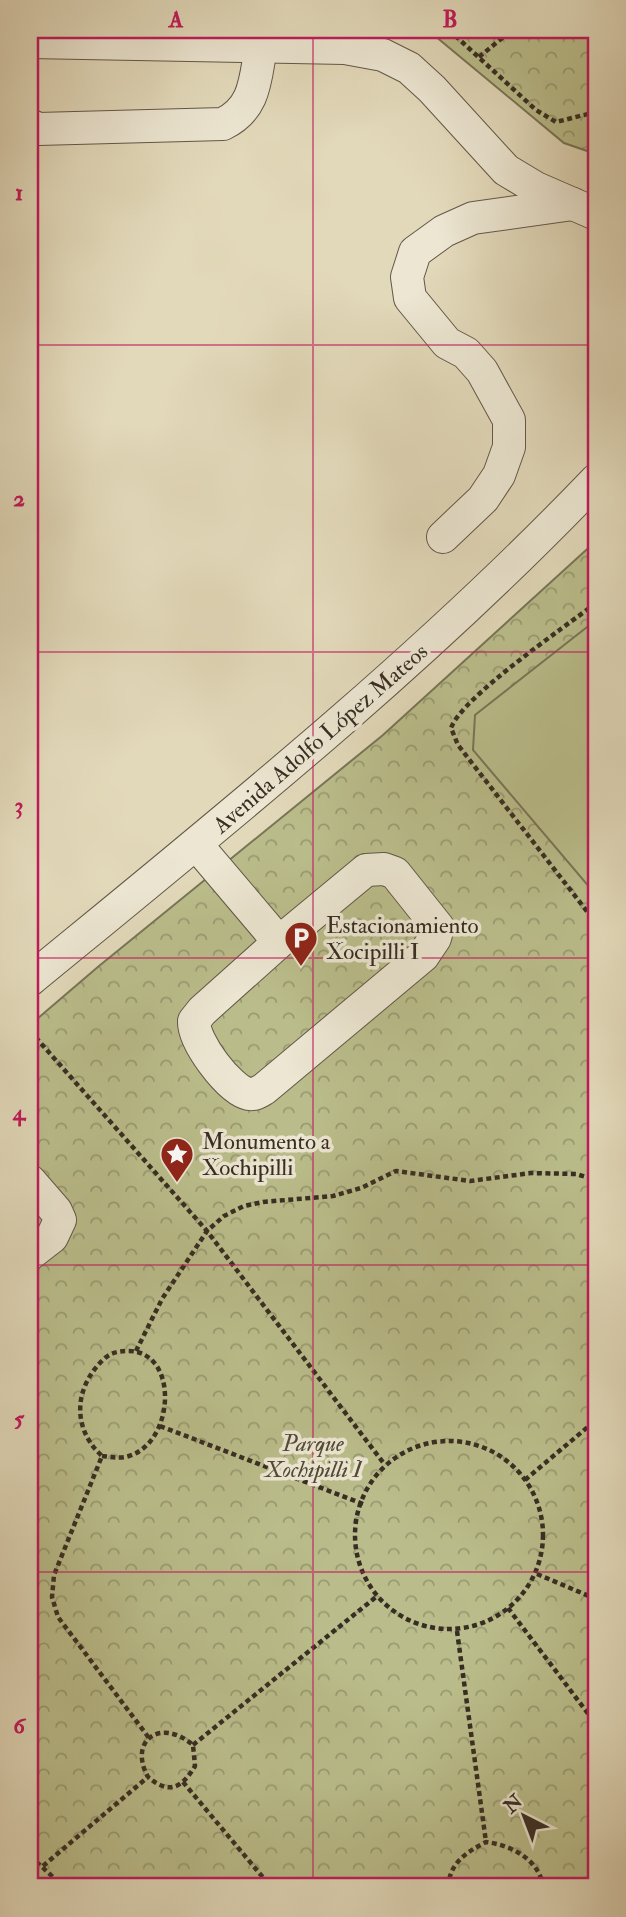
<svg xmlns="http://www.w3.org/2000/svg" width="626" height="1917" viewBox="0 0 626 1917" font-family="'IM FELL Double Pica',serif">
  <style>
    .forest { fill: url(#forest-crowns); stroke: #787557; stroke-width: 2 }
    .garden { fill: #babd8b; stroke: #787557; stroke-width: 2 }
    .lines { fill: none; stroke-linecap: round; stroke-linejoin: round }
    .minor-casing { stroke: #625849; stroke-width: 34 }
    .path { stroke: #372d23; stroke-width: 4.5; stroke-dasharray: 5 3.5; stroke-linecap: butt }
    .minor { stroke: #ece6d2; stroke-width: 32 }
    .grid { fill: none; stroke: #c2185b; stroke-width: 2; stroke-opacity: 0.55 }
    .labels { text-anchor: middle; stroke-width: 7; stroke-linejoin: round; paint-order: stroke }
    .street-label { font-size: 23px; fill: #372d23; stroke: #ece6d2 }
    .poi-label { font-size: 23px; fill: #372d23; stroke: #ece6d2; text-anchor: start }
    .park-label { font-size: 23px; font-style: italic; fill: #514a38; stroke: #ece6d2 }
    .neatline { fill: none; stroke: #c2185b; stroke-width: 2.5 }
    .grid-label { font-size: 23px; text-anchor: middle; font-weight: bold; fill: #c2185b }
  </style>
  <defs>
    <pattern id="forest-crowns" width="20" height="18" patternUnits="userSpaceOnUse" patternTransform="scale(1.75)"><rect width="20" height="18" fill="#babd8b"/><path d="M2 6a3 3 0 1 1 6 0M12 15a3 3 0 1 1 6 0" fill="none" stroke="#989a71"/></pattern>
  </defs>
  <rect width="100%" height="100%" fill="#e2d9ba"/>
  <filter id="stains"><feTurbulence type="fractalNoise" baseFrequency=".00286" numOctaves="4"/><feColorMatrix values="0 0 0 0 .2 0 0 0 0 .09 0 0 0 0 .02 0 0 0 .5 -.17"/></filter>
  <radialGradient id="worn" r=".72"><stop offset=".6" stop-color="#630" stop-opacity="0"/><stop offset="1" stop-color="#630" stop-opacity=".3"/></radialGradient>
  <g class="forest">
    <polygon points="377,30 596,30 596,154 564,143 435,36"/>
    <polygon points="596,541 596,1887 30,1887 30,1025 99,966 383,735"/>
  </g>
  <polygon class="garden" points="596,620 596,895 473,750 475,715"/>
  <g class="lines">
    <defs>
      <g id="minor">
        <polyline points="30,42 345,48 383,55 409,68 432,89 506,170 536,188 596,214"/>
        <path d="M30,125l8,4 185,-5c33,-16 32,-45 38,-77"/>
        <polyline points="443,537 483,499 499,475 509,447 509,420 482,371 466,353 447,343 410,298 407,277 415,252 444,231 473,218 573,204"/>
        <path d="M196,844l83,98 87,-72 18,-1 11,4 43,54 -3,11 -12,18 -159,133c-5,3 -9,6 -15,5 -20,-4 -56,-53 -55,-73l8,-10 77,-69"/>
        <path d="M30,980c195,-160 392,-318 566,-500"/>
        <polyline points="30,1181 56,1211 60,1220 52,1237 30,1254"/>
      </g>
    </defs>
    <use href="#minor" class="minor-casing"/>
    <g class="path">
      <polyline points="449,30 536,110 556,122 596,112"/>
      <polyline points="479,57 512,30"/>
      <path d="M596,603c-31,24 -134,94 -145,125l7,17 138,178"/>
      <polyline points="30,1031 207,1231 385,1465"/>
      <polyline points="136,1351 162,1299 207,1231 224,1216 244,1206 263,1202 333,1196 361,1188 396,1171 470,1181 531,1173 576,1174 596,1180"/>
      <polyline points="160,1426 363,1504"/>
      <circle cx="449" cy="1535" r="94"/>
      <path d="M102,1456c9,1 18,3 27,0 46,-14 50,-104 0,-105 -9,0 -17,1 -24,7 -31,28 -34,70 -3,98l-48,119 -2,22 6,20 91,121"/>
      <polyline points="525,1480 596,1420"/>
      <polyline points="537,1574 596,1599"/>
      <polyline points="508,1608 596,1724"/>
      <polyline points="457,1631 486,1842"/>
      <polyline points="193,1745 376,1597"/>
      <polyline points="183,1782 271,1887"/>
      <polyline points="30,1856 64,1887"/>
      <path d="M43,1866l105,-89c-20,-36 12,-60 45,-32l2,21c-13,22 -26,29 -47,11"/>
      <polyline points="543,1884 596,1878"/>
      <path d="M448,1887c2,-24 17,-34 38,-45 25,3 54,18 57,45"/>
    </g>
    <use href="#minor" class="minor"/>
  </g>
  <path class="grid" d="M313,30v1857M30,345h566M30,652h566M30,958h566M30,1265h566M30,1572h566"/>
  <defs>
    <symbol id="parking-pin" viewBox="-11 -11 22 30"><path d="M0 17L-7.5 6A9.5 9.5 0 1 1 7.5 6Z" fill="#8f2418" stroke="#ece6d2"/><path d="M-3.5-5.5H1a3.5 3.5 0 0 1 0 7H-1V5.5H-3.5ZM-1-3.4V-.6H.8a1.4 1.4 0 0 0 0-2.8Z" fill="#fff"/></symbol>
    <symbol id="sight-pin" viewBox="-11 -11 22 30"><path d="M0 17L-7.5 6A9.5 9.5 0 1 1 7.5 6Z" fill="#8f2418" stroke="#ece6d2"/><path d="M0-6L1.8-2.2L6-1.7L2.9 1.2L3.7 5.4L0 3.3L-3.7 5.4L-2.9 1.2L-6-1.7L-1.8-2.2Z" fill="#fff"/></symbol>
  </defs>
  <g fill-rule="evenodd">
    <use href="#parking-pin" x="282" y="919" width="38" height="52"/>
    <use href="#sight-pin" x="158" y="1135" width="38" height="52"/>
  </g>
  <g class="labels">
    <g class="street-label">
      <text transform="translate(320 738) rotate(-41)" y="8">Avenida Adolfo López Mateos</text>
    </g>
    <g class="poi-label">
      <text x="326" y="933">Estacionamiento<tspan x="326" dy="26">Xocipilli I</tspan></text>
      <text x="202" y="1149">Monumento a<tspan x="202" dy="26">Xochipilli</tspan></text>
    </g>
    <g class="park-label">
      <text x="313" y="1451">Parque<tspan x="313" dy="26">Xochipilli I</tspan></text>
    </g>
  </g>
  <rect width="626" height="1917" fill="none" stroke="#e2d9ba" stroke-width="77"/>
  <g transform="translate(524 1816) rotate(318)" stroke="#ece6d2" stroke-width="5" paint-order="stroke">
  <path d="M0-5L12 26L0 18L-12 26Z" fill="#372d23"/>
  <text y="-10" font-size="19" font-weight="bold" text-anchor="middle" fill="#372d23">N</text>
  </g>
  <rect x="38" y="38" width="550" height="1840" class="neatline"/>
  <g class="grid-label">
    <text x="176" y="27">A</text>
    <text x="450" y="27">B</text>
    <text x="19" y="200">1</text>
    <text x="19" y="506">2</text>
    <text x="19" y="813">3</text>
    <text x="19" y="1120">4</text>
    <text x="19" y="1426">5</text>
    <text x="19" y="1733">6</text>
  </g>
  <rect width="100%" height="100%" filter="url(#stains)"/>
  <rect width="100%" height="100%" fill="url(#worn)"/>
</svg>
